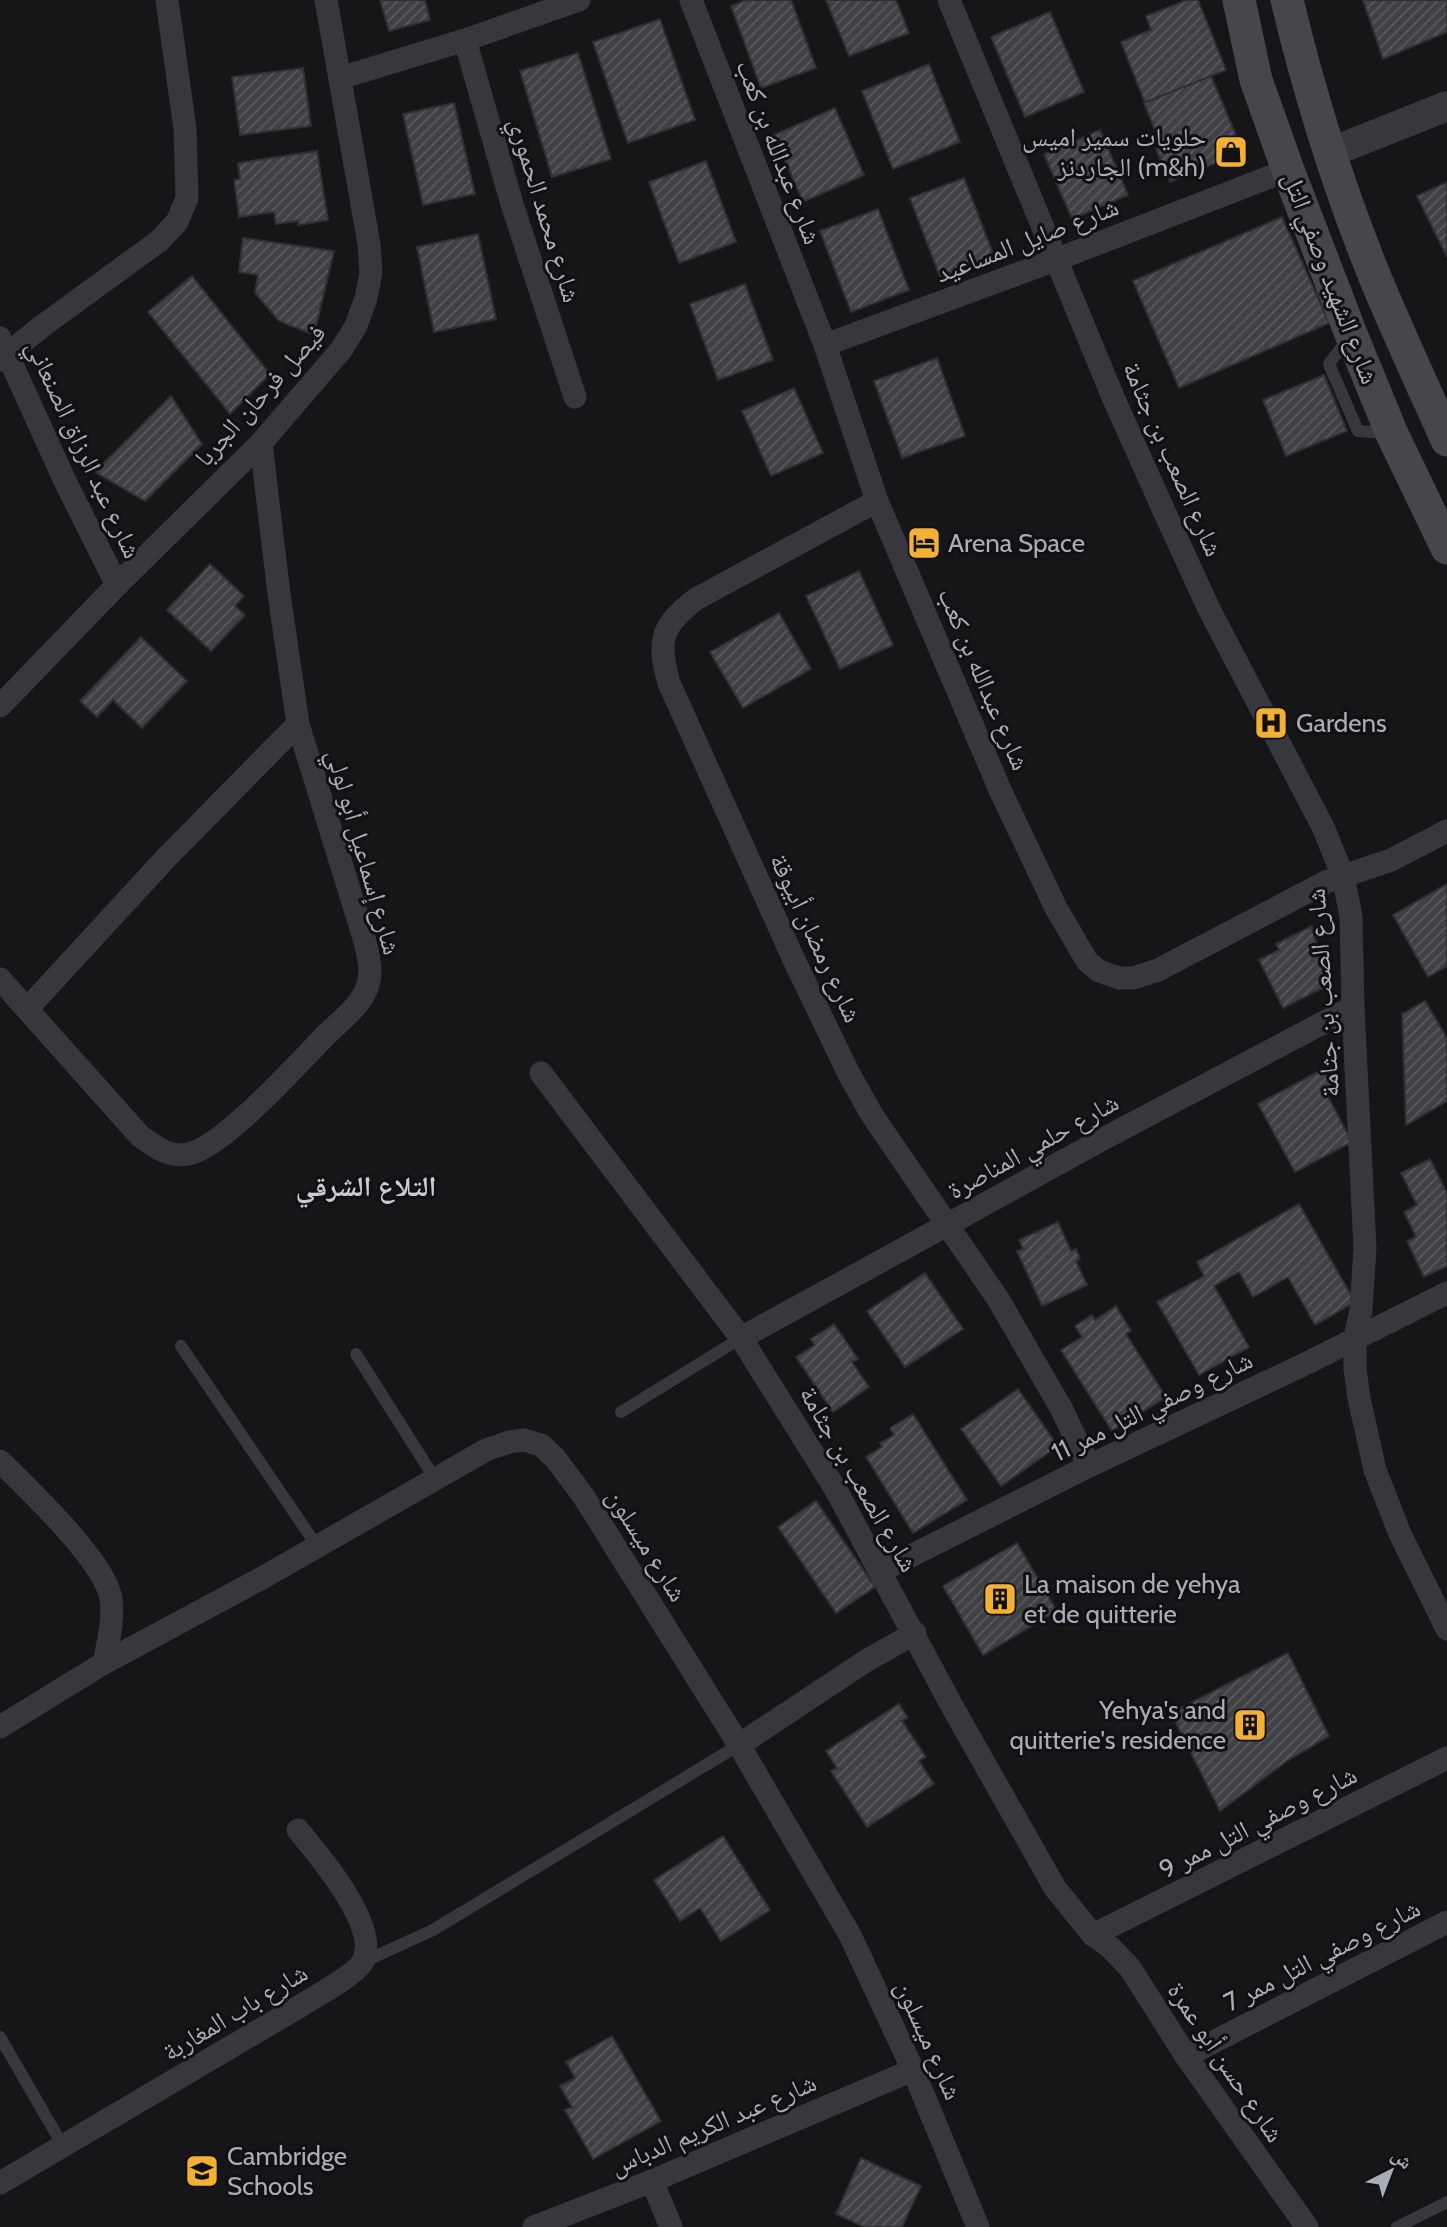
<svg xmlns="http://www.w3.org/2000/svg" width="1447" height="2227" viewBox="0 0 1447 2227" font-family="Cabin,'Noto Naskh Arabic',sans-serif">
  <style>
    .building { fill: url(#building-hatch); stroke: #303034; stroke-width: 2 }
    .lines { fill: none; stroke-linecap: round; stroke-linejoin: round }
    .service { stroke: #37383d; stroke-width: 12 }
    .minor { stroke: #37383d; stroke-width: 23 }
    .tertiary { stroke: #37383d; stroke-width: 30 }
    .secondary { stroke: #45474d; stroke-width: 33 }
    .labels { text-anchor: middle; stroke-width: 6; stroke-linejoin: round; paint-order: stroke }
    .poi-label { font-size: 26px; fill: #a8adb8; stroke: #111113; text-anchor: start }
    .street-label { font-size: 26px; fill: #a8adb8; stroke: #111113 }
    .neighbourhood-label { font-size: 28px; font-weight: bold; fill: #c9ccd4; stroke: #111113 }
  </style>
  <defs>
    <pattern id="building-hatch" width="6" height="6" patternUnits="userSpaceOnUse" patternTransform="scale(1.75)"><rect width="6" height="6" fill="#404145"/><path d="M-1 1l2-2M0 6l6-6M5 7l2-2" fill="none" stroke="#595a5e"/></pattern>
  </defs>
  <rect width="100%" height="100%" fill="#161618"/>
  <g class="building">
    <polygon points="380,0 425,0 430,20 389,31"/>
    <polygon points="746,0 791,0 816,68 761,88 731,6"/>
    <polygon points="826,0 896,0 909,33 849,56"/>
    <polygon points="1187,0 1198,0 1226,70 1145,103 1121,42 1151,30 1146,16"/>
    <polygon points="1363,0 1447,0 1447,32 1383,59"/>
    <polygon points="1050,12 1084,92 1025,117 991,37"/>
    <polygon points="660,19 695,120 628,143 593,42"/>
    <polygon points="578,53 611,159 552,177 520,71"/>
    <polygon points="929,64 960,142 893,169 862,91"/>
    <polygon points="303,68 311,126 240,135 232,77"/>
    <polygon points="1211,76 1243,152 1170,182 1156,149 1162,147 1144,103"/>
    <polygon points="454,103 475,194 423,205 403,114"/>
    <polygon points="835,108 864,175 803,202 774,135"/>
    <polygon points="1100,130 1128,195 1072,219 1044,154"/>
    <polygon points="317,151 328,220 298,225 298,221 276,224 274,212 239,217 234,180 240,179 238,163"/>
    <polygon points="706,161 736,242 679,263 649,182"/>
    <polygon points="964,178 994,256 940,277 910,198"/>
    <polygon points="1447,182 1447,257 1417,196"/>
    <polygon points="878,209 909,290 851,312 820,231"/>
    <polygon points="1282,217 1329,323 1179,388 1133,281"/>
    <polygon points="478,234 496,319 434,332 417,247"/>
    <polygon points="243,238 334,251 314,335 279,321 255,293 258,275 239,272"/>
    <polygon points="192,276 270,374 230,414 148,312"/>
    <polygon points="745,284 773,360 718,380 690,304"/>
    <polygon points="937,358 965,436 902,458 874,381"/>
    <polygon points="1324,375 1347,431 1286,456 1263,400"/>
    <polygon points="794,388 823,453 771,476 742,411"/>
    <polygon points="171,396 202,444 145,501 95,472"/>
    <polygon points="210,564 244,596 235,606 245,615 211,651 167,610"/>
    <polygon points="859,571 893,645 840,669 806,596"/>
    <polygon points="779,613 811,669 743,708 710,652"/>
    <polygon points="141,637 187,681 142,728 113,700 97,717 80,701"/>
    <polygon points="1447,884 1447,966 1428,977 1393,915"/>
    <polygon points="1312,926 1327,986 1283,1008 1259,960 1279,950 1276,944"/>
    <polygon points="1425,1001 1447,1038 1447,1101 1406,1125 1402,1014"/>
    <polygon points="1323,1069 1331,1085 1324,1089 1352,1142 1295,1172 1258,1104"/>
    <polygon points="1430,1159 1447,1193 1447,1266 1424,1277 1407,1241 1416,1237 1404,1212 1417,1205 1401,1173"/>
    <polygon points="1299,1204 1355,1302 1315,1325 1288,1277 1253,1297 1239,1272 1214,1286 1249,1347 1199,1375 1157,1302 1204,1276 1197,1262"/>
    <polygon points="1058,1222 1071,1251 1076,1249 1080,1259 1076,1261 1087,1285 1042,1306 1017,1251 1023,1249 1019,1240"/>
    <polygon points="925,1273 963,1329 905,1367 867,1311"/>
    <polygon points="1116,1306 1131,1331 1126,1334 1166,1397 1112,1431 1061,1350 1082,1337 1075,1326 1092,1315 1095,1320"/>
    <polygon points="834,1324 858,1359 852,1362 869,1387 833,1412 796,1357 815,1345 811,1339"/>
    <polygon points="1018,1389 1058,1446 1001,1486 961,1429"/>
    <polygon points="913,1414 967,1500 913,1533 866,1457 882,1447 880,1443 894,1435 890,1428"/>
    <polygon points="816,1501 875,1587 836,1613 778,1527"/>
    <polygon points="1017,1543 1057,1611 983,1655 943,1586"/>
    <polygon points="1288,1653 1329,1736 1287,1761 1220,1811 1171,1713"/>
    <polygon points="899,1704 908,1718 902,1721 926,1757 919,1761 934,1784 867,1827 831,1771 837,1768 826,1751"/>
    <polygon points="723,1836 770,1910 721,1941 700,1908 680,1921 654,1880"/>
    <polygon points="612,2036 661,2121 593,2159 565,2110 572,2107 560,2086 575,2078 566,2062"/>
    <polygon points="861,2158 921,2186 902,2227 864,2227 836,2214"/>
  </g>
  <g class="lines">
    <g class="service">
      <polyline points="1349,337 1329,364 1358,431 1387,433"/>
      <polyline points="181,1346 317,1546"/>
      <polyline points="356,1354 435,1479"/>
      <polyline points="621,1412 741,1338"/>
      <polyline points="363,1962 433,1930 739,1745"/>
      <polyline points="0,2037 63,2146"/>
      <polyline points="1397,2227 1447,2202"/>
    </g>
    <g class="minor">
      <polyline points="691,0 825,345 877,501 1000,790 1056,908 1087,961 1099,971 1119,978 1133,978 1158,970 1326,882 1391,860 1447,831"/>
      <polyline points="949,0 1113,397 1164,511 1209,609 1323,827 1343,876 1351,916 1353,1007 1365,1248 1361,1310 1355,1337 1355,1369 1359,1398 1375,1470 1400,1534 1447,1629"/>
      <polyline points="465,40 512,204 575,397"/>
      <polyline points="340,78 465,40 579,0"/>
      <polyline points="0,338 64,479 117,585"/>
      <polyline points="825,345 1058,259 1288,170"/>
      <polyline points="0,360 41,327 159,241 177,222 187,198 185,129 167,0"/>
      <path d="M877,501l-181,98c-35,27 -39,41 -27,84l126,279 54,112 23,41 126,184 63,109 28,58"/>
      <polyline points="0,706 117,585 261,443 341,350 356,326 366,298 371,273 369,244 326,0"/>
      <path d="M0,979l140,157c14,10 29,22 48,18 34,-6 109,-89 135,-116 13,-14 35,-29 43,-48 8,-17 2,-35 -2,-52l-66,-214 -19,-130 -18,-151"/>
      <polyline points="27,1009 167,857 298,724"/>
      <polyline points="541,1073 741,1338 836,1490 953,1708 1055,1888 1093,1935 1111,1948 1130,1968 1186,2056 1307,2227"/>
      <polyline points="741,1338 1105,1138 1353,1007"/>
      <path d="M0,1461c28,28 106,101 111,138 3,21 -3,44 -7,64"/>
      <polyline points="881,1571 1089,1466 1301,1366 1447,1293"/>
      <polyline points="0,1727 104,1663 262,1578 486,1450 509,1442 524,1440 541,1445 555,1458 584,1497 739,1745 850,1935 913,2070 978,2227"/>
      <polyline points="739,1745 864,1662 915,1633"/>
      <polyline points="1093,1935 1447,1758"/>
      <polyline points="1186,2056 1447,1922"/>
      <polyline points="652,2181 671,2227"/>
      <path d="M0,2183l302,-178c14,-9 55,-31 61,-44 17,-34 -44,-106 -65,-131"/>
      <polyline points="534,2227 652,2181 913,2070"/>
    </g>
    <polyline class="tertiary" points="1329,153 1447,106"/>
    <g class="secondary">
      <polyline points="1239,0 1256,80 1288,170 1351,334 1392,434 1447,548"/>
      <path d="M1287,0c24,100 55,199 95,294 21,49 43,97 65,146"/>
    </g>
  </g>
  <defs>
    <symbol id="shop-square" viewBox="-11 -11 22 22"><rect x="-9" y="-9" width="18" height="18" rx="4" fill="#f2b134" stroke="#111113"/><path d="M-5-2.5h2.3a2.7 3.5 0 0 1 5.4 0H5L5.5 6h-11ZM-1.5-2.5h3a1.5 2.3 0 0 0-3 0Z" fill="#111"/></symbol>
    <symbol id="hotel-square" viewBox="-11 -11 22 22"><rect x="-9" y="-9" width="18" height="18" rx="4" fill="#f2b134" stroke="#111113"/><path d="M-6-4.5h1.5V1H6V5H4.5V3h-9V5H-6ZM-4 0a1.8 1.8 0 1 1 3.6 0ZM.5 0V-2.5h3Q6-2.5 6 0Z" fill="#111"/></symbol>
    <symbol id="hospital-square" viewBox="-11 -11 22 22"><rect x="-9" y="-9" width="18" height="18" rx="4" fill="#f2b134" stroke="#111113"/><path d="M-5-5h3v3.5h4V-5h3V5h-3V1.5h-4V5h-3Z" fill="#111"/></symbol>
    <symbol id="building-square" viewBox="-11 -11 22 22"><rect x="-9" y="-9" width="18" height="18" rx="4" fill="#f2b134" stroke="#111113"/><path d="M-4-6H4V6H1V3H-1V6H-4ZM-2.5-4.3h1.7v1.8h-1.7ZM.8-4.3h1.7v1.8H.8ZM-2.5-1h1.7V.8h-1.7ZM.8-1h1.7V.8H.8Z" fill="#111"/></symbol>
    <symbol id="school-square" viewBox="-11 -11 22 22"><rect x="-9" y="-9" width="18" height="18" rx="4" fill="#f2b134" stroke="#111113"/><path d="M0-5L7-2L0 1L-7-2ZM-4 1L0 2.5L4 1V4Q0 6-4 4Z" fill="#111"/></symbol>
  </defs>
  <g fill-rule="evenodd">
    <use href="#shop-square" x="1212" y="133" width="38" height="38"/>
    <use href="#hotel-square" x="905" y="524" width="38" height="38"/>
    <use href="#hospital-square" x="1252" y="704" width="38" height="38"/>
    <use href="#building-square" x="981" y="1580" width="38" height="38"/>
    <use href="#building-square" x="1231" y="1706" width="38" height="38"/>
    <use href="#school-square" x="183" y="2152" width="38" height="38"/>
  </g>
  <g class="labels">
    <g class="poi-label">
      <text x="1206" y="146" text-anchor="end">حلويات سمير اميس<tspan x="1206" dy="30">الجاردنز (m&amp;h)</tspan></text>
      <text x="948" y="552">Arena Space</text>
      <text x="1296" y="732">Gardens</text>
      <text x="1024" y="1593">La maison de yehya<tspan x="1024" dy="30">et de quitterie</tspan></text>
      <text x="1226" y="1719" text-anchor="end">Yehya's and<tspan x="1226" dy="30">quitterie's residence</tspan></text>
      <text x="227" y="2165">Cambridge<tspan x="227" dy="30">Schools</tspan></text>
    </g>
    <g class="street-label">
      <text transform="translate(779 152) rotate(69)" y="9">شارع عبدالله بن كعب</text>
      <text transform="translate(545 210) rotate(73)" y="9">شارع محمد الحموري</text>
      <text transform="translate(1027 240) rotate(-21)" y="9">شارع صايل المساعيد</text>
      <text transform="translate(1331 278) rotate(69)" y="9">شارع الشهيد وصفي التل</text>
      <text transform="translate(260 395) rotate(-48)" y="9">فيصل فرحان الجربا</text>
      <text transform="translate(84 449) rotate(65)" y="9">شارع عبد الرزاق الصنعاني</text>
      <text transform="translate(1173 459) rotate(66)" y="9">شارع الصعب بن جثامة</text>
      <text transform="translate(984 679) rotate(67)" y="9">شارع عبدالله بن كعب</text>
      <text transform="translate(364 852) rotate(74)" y="9">شارع إسماعيل أبو لولي</text>
      <text transform="translate(816 938) rotate(65)" y="9">شارع رمضان أبيوقة</text>
      <text transform="translate(1323 993) rotate(-94)" y="9">شارع الصعب بن جثامة</text>
      <text transform="translate(1033 1146) rotate(-29)" y="9">شارع حلمي المناصرة</text>
      <text transform="translate(1152 1406) rotate(-26)" y="9">شارع وصفي التل ممر 11</text>
      <text transform="translate(859 1479) rotate(60)" y="9">شارع الصعب بن جثامة</text>
      <text transform="translate(647 1545) rotate(58)" y="9">شارع ميسلون</text>
      <text transform="translate(1258 1822) rotate(-27)" y="9">شارع وصفي التل ممر 9</text>
      <text transform="translate(1322 1955) rotate(-27)" y="9">شارع وصفي التل ممر 7</text>
      <text transform="translate(235 2012) rotate(-31)" y="9">شارع باب المغاربة</text>
      <text transform="translate(929 2040) rotate(66)" y="9">شارع ميسلون</text>
      <text transform="translate(1226 2062) rotate(56)" y="9">شارع حسن أبو عمرة</text>
      <text transform="translate(713 2124) rotate(-23)" y="9">شارع عبد الكريم الدباس</text>
    </g>
    <g class="neighbourhood-label">
      <text x="366" y="1196">التلاع الشرقي</text>
    </g>
  </g>
  <g transform="translate(1391 2171) rotate(42)" stroke="#111113" stroke-width="5" paint-order="stroke">
  <path d="M0-5L12 26L0 18L-12 26Z" fill="#a8adb8"/>
  <text y="-10" font-size="19" font-weight="bold" text-anchor="middle" fill="#a8adb8">ش</text>
  </g>
</svg>
